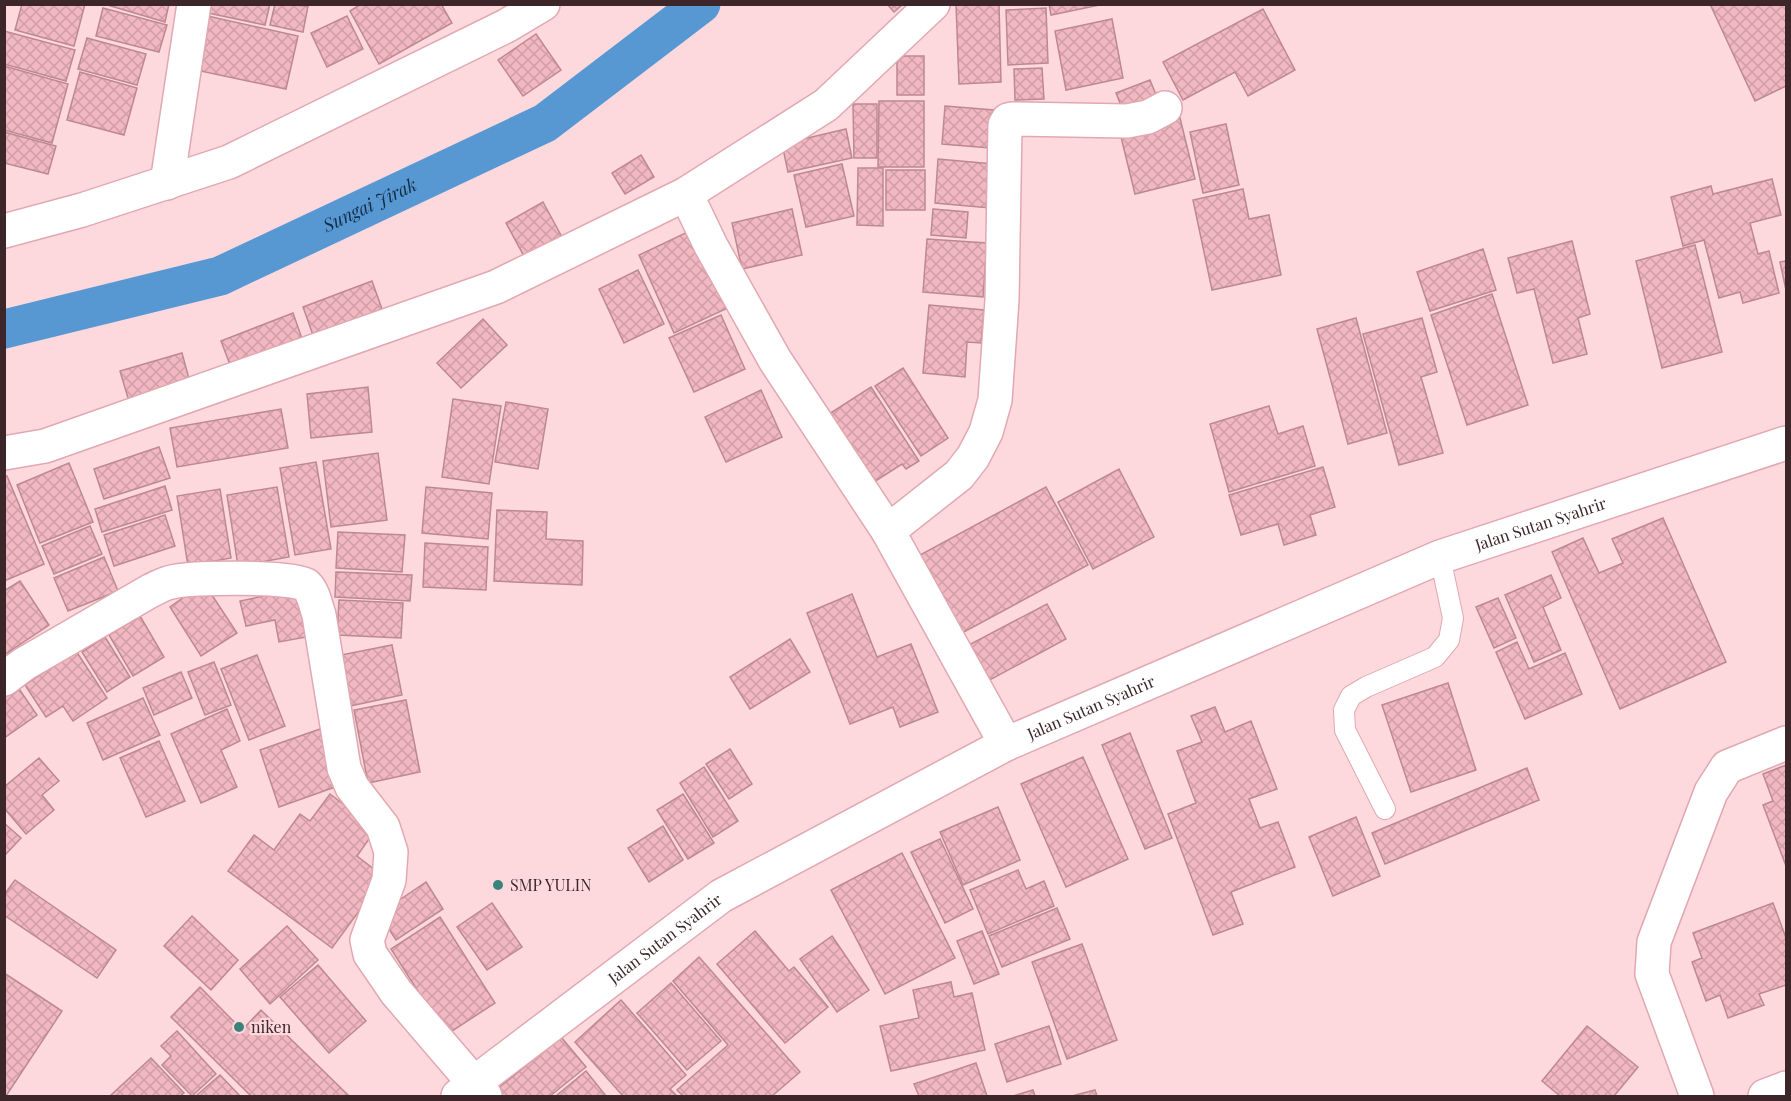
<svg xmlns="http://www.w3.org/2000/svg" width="1791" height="1101" viewBox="0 0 1791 1101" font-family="'Playfair Display',serif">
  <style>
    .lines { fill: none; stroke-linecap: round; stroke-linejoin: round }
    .canal { stroke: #5798d3; stroke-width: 39 }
    .building { fill: url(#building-cross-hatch); stroke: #be8891; stroke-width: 1.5 }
    .service-casing { stroke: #e1a8b2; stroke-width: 22 }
    .minor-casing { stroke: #e1a8b2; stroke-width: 36 }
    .primary-casing { stroke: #e1a8b2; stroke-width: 36 }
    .service { stroke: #fff; stroke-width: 20 }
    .minor { stroke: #fff; stroke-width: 33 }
    .primary { stroke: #fff; stroke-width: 33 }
    .poi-dot { fill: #3b827c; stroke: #fdd9de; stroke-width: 2 }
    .labels { text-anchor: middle; stroke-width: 4.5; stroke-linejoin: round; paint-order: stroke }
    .street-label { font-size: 16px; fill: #3c262a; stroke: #fdd9de }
    .poi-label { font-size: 16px; fill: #3c262a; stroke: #fdd9de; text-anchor: start }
    .water-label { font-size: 18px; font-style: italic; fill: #112d45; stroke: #fdd9de }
  </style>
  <defs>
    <pattern id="building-cross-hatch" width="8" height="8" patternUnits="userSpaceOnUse" patternTransform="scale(1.5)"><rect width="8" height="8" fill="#f1b8c1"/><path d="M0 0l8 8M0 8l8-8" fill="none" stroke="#d09ea6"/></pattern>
  </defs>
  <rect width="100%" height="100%" fill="#fdd9de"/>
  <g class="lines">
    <path class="canal" id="s1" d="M4,329l216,-53 325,-153 156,-119"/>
  </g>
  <g class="building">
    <polygon points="22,4 85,4 74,46 15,30"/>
    <polygon points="104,4 169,4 165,22"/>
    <polygon points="204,4 270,4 265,25 203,12"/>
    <polygon points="275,4 308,6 303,32 270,25"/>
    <polygon points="361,4 441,4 452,23 379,64 350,11"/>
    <polygon points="887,4 903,4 894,12"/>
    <polygon points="956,4 999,4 1001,82 959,84"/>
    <polygon points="1049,4 1100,4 1100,5 1051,15"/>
    <polygon points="1710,4 1786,4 1786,86 1755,101"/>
    <polygon points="103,8 167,25 159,52 96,36"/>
    <polygon points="1046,8 1048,63 1008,65 1006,10"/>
    <polygon points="1263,9 1295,70 1248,96 1235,72 1183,100 1163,62"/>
    <polygon points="203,15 298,36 286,89 191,69"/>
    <polygon points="347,16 363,49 327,67 311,33"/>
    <polygon points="1112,19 1123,78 1066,90 1055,31"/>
    <polygon points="4,31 75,50 66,81 4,64"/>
    <polygon points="536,34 561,70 523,96 498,60"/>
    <polygon points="87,38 146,54 137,85 78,69"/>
    <rect x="897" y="56" width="27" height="39"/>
    <polygon points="4,66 68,84 52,143 4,130"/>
    <polygon points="1042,68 1044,99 1015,100 1014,69"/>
    <polygon points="80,72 137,88 124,135 67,120"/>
    <polygon points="1150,80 1159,102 1125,116 1116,93"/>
    <polygon points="879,101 924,101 924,167 878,167"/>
    <polygon points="853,104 877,104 877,158 854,158"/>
    <polygon points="945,106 994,110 990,148 942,144"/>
    <polygon points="1180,118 1195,179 1135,194 1120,133"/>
    <polygon points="1226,124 1239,185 1203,193 1190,132"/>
    <polygon points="846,129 852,158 788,172 782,144"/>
    <polygon points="4,132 56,146 48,174 4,163"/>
    <polygon points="641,155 654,177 625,194 612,173"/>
    <polygon points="938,159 993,164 990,208 935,203"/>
    <polygon points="842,164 854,216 806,227 794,175"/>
    <polygon points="858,168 883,168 883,226 857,225"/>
    <rect x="886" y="170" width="39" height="40"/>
    <polygon points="1772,179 1781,215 1750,223 1758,254 1769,251 1779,293 1743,303 1740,292 1719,298 1704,240 1683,246 1671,197 1711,186 1713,194"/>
    <polygon points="1243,189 1249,219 1269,215 1281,275 1212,290 1193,200"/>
    <polygon points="543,202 563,239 526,260 506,223"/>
    <polygon points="792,209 802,255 742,269 732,223"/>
    <polygon points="933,209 968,212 966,238 931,235"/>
    <polygon points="694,229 730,307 674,333 639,255"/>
    <polygon points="927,239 987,243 983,297 923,292"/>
    <polygon points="1572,241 1590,314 1578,318 1587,354 1553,363 1534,289 1517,293 1508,258"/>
    <polygon points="1695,245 1722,352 1662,368 1636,261"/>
    <polygon points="1483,249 1496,290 1430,311 1417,272"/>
    <polygon points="1786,261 1786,290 1780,262"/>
    <polygon points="638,270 664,324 624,343 599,289"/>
    <polygon points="372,281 387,323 318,349 303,307"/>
    <polygon points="1492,294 1528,405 1467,425 1431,315"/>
    <polygon points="929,305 984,310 981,343 967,342 965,377 923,373"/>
    <polygon points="293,313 306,350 235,378 221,341"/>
    <polygon points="721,315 745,369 694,392 669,338"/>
    <polygon points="1356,318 1387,433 1348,444 1317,329"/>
    <polygon points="1422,318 1437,372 1421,377 1443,453 1399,465 1363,334"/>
    <polygon points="483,319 507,345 461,388 437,363"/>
    <polygon points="182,353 192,390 131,408 120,371"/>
    <polygon points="903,368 948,438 921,456 875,386"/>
    <polygon points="368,387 372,432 311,438 307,394"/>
    <polygon points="871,387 919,461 906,469 902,464 874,482 829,414"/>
    <polygon points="761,390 782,437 726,462 705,417"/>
    <polygon points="453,399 501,406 489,484 442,477"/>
    <polygon points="506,402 548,409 538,469 495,462"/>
    <polygon points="1269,406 1278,434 1303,426 1315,466 1229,492 1210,424"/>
    <polygon points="281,409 288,448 177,467 170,428"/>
    <polygon points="159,447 170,478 104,499 94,469"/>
    <polygon points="378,453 387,520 331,527 323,461"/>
    <polygon points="316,462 331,549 295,555 280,468"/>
    <polygon points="69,463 93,522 40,543 17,485"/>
    <polygon points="1323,467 1335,507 1310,515 1316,535 1284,545 1278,524 1241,535 1229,495"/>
    <polygon points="1119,469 1154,537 1093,569 1058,502"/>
    <polygon points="7,476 44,564 4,581 4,477"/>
    <polygon points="165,486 172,510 102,532 95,509"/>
    <polygon points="277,487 289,557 238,566 227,495"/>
    <polygon points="426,487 492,493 488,539 422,533"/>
    <polygon points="1046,487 1088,565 962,633 920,555"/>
    <polygon points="220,489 231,558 188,566 177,496"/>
    <polygon points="497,510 547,512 546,539 583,541 582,585 494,581"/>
    <polygon points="165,515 175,546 114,566 104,535"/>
    <polygon points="1663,518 1726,662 1620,709 1552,552 1583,538 1599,573 1623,563 1612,539"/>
    <polygon points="90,526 102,554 54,574 42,546"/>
    <polygon points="338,532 405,535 402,572 336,568"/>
    <polygon points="425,543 488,547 486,590 423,587"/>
    <polygon points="104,557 118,591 68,611 54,578"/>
    <polygon points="336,572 412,575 410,601 335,597"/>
    <polygon points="1551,575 1561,598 1543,607 1561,650 1534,662 1505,595"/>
    <polygon points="20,581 49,625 4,655 4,591"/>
    <polygon points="204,583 237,633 201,656 170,607"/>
    <polygon points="302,588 312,636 279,642 275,620 246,626 240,601"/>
    <polygon points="852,594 877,657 911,644 938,712 900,727 893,707 850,724 807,613"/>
    <polygon points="1498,598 1516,638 1494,648 1476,607"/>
    <polygon points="339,600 403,603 401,638 337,635"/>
    <polygon points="1047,604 1066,639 984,683 965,647"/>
    <polygon points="140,616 164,657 133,676 109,635"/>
    <polygon points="105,637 130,677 107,692 82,652"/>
    <polygon points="790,639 810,672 750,709 730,677"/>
    <polygon points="1517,642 1529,669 1565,653 1582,694 1525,719 1496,652"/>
    <polygon points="392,645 402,695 350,706 341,655"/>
    <polygon points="76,651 107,698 73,721 63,706 46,717 25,685"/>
    <polygon points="257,655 285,726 249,740 221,669"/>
    <polygon points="214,662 231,705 205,715 188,672"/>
    <polygon points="181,672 192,698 154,715 143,688"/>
    <polygon points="1448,683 1476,770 1411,792 1382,705"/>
    <polygon points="17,686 37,715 4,738 4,694"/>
    <polygon points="143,698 160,735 103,760 87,723"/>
    <polygon points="406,700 420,772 368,783 354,710"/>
    <polygon points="1215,707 1225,732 1251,721 1277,789 1249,799 1260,828 1278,822 1295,867 1231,892 1243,924 1213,935 1168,814 1196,803 1177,751 1202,742 1191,716"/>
    <polygon points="227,709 240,741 221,750 237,787 201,803 171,734"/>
    <polygon points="320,729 338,786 279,807 260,750"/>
    <polygon points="1130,733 1172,838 1145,849 1102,745"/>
    <polygon points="159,741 185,801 146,817 120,758"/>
    <polygon points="730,749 752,784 729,799 706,764"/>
    <polygon points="1083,757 1128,859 1066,887 1021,784"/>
    <polygon points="39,758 59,781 42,795 54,810 26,834 4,808 4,787"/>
    <polygon points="1786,765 1786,866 1763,805 1773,801 1763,774"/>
    <polygon points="704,767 738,821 713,837 680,783"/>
    <polygon points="1527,768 1539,800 1385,864 1372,833"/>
    <polygon points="330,794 376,829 357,856 384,877 332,948 228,871 254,835 274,850 300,814 310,821"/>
    <polygon points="683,794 714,843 688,859 657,810"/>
    <polygon points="998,807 1020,860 963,885 940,832"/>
    <polygon points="1356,817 1380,876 1333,896 1309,837"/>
    <polygon points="4,823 21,838 4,856"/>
    <polygon points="663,826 683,860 649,882 628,848"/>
    <polygon points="940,839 973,909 945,923 911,852"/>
    <polygon points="902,853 955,958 885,994 831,890"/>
    <polygon points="1018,870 1026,889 1044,881 1054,906 988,934 970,890"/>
    <polygon points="15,880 116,950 97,978 4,915 4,895"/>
    <polygon points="426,882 443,909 396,940 379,914"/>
    <polygon points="492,903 522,947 487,970 457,927"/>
    <polygon points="1773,903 1786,938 1786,985 1759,994 1764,1005 1728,1018 1720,995 1706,1001 1692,962 1702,958 1693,933"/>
    <polygon points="1057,908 1070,939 1002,967 989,936"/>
    <polygon points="192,916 238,960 211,990 164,946"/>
    <polygon points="440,917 495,1003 446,1035 391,949"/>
    <polygon points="287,926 318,960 270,1004 240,969"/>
    <polygon points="755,931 789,971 794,967 828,1007 785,1043 717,964"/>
    <polygon points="982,931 999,974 974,984 957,941"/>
    <polygon points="832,936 869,990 837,1012 800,959"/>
    <polygon points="1082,944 1117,1040 1067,1059 1032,962"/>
    <polygon points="699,957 800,1072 772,1096 683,1096 677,1090 728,1045 673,981"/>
    <polygon points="318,965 366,1021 329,1053 280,997"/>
    <polygon points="4,973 62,1011 6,1096 4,1096"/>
    <polygon points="951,982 954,997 972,993 985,1050 891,1071 880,1026 919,1018 913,990"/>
    <polygon points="671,983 721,1041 687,1070 637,1013"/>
    <polygon points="200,987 242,1030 261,1010 349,1096 251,1096 171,1017"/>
    <polygon points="621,1000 686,1075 670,1089 677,1096 623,1096 575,1042"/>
    <polygon points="1049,1026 1061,1064 1007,1082 995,1044"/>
    <polygon points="1587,1026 1638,1067 1614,1096 1560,1096 1542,1081"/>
    <polygon points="177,1031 216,1074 192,1096 162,1065 171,1056 161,1046"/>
    <polygon points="561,1037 586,1067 550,1096 501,1096 496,1090"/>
    <polygon points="151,1058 184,1093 180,1096 110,1096"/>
    <polygon points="976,1063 987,1096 919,1096 914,1084"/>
    <polygon points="586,1071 606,1096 556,1096"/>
    <polygon points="220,1075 240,1096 196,1096"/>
    <polygon points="1033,1090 1035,1096 1013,1096"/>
    <polygon points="1095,1090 1097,1096 1072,1096"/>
  </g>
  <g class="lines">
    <defs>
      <polyline id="service" points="1385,809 1345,730 1344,710 1351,696 1366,687 1435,657 1449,640 1453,618 1440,557"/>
      <g id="minor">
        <polyline points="167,183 194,4"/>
        <polyline points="686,194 711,246 775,360 888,531 1006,744"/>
        <polyline points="4,231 82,210 229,162 506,26 543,4"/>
        <polyline points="4,453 45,446 496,287 686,194 826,105 933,4"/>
        <polyline points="888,531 959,475 973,457 986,432 995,400 1002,300 1005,125 1008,120 1012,119 1127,121 1148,117 1165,108"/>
        <path d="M4,679l20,-15 126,-73c7,-3 14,-8 22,-9 18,-5 122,-6 134,3 7,6 10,21 13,30l25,153 8,19 31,40 8,25 -2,28 -22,60 3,14 26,38 89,104"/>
        <polyline points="1697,1096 1652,974 1654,942 1711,792 1727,767 1786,743"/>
        <polyline points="1765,1096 1786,1088"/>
      </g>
      <g id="primary">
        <path id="s2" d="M458,1096l16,-13 247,-187 285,-152 434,-187 346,-114"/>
      </g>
    </defs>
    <use href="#service" class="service-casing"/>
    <use href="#minor" class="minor-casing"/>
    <use href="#primary" class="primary-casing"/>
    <use href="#service" class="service"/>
    <use href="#minor" class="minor"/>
    <use href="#primary" class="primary"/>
  </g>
  <g class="poi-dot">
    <circle cx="498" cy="885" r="6"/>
    <circle cx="239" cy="1027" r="6"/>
  </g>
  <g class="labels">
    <g class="street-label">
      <text dy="6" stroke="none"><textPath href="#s2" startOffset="1232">Jalan Sutan Syahrir</textPath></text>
      <text dy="6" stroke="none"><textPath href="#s2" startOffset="746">Jalan Sutan Syahrir</textPath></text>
      <text dy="6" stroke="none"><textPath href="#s2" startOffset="260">Jalan Sutan Syahrir</textPath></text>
    </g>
    <g class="poi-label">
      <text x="510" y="891">SMP YULIN</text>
      <text x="251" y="1033">niken</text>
    </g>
    <g class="water-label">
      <text dy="6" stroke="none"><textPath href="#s1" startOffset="388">Sungai Jirak</textPath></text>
    </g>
  </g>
  <rect width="1791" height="1101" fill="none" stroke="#3c262a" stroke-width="12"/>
</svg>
